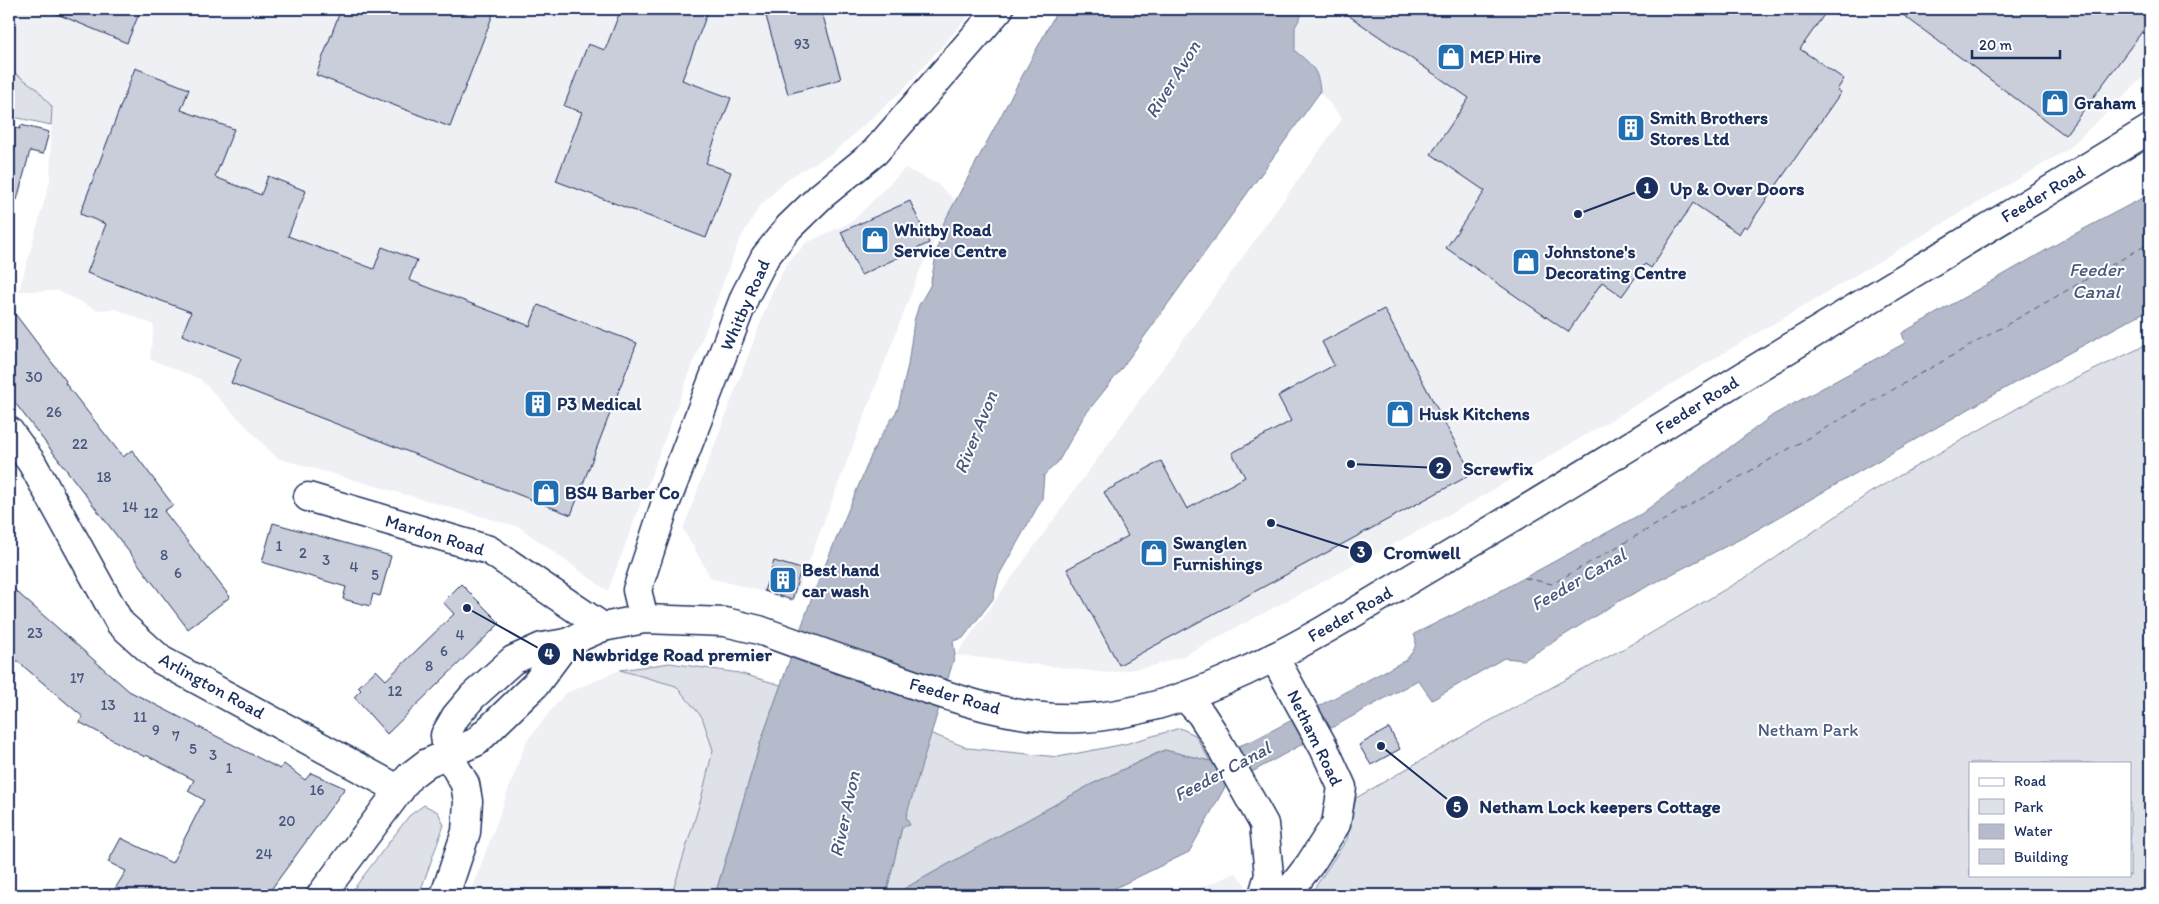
<svg xmlns="http://www.w3.org/2000/svg" width="2159" height="904" viewBox="0 0 2159 904" font-family="Itim,sans-serif">
  <style>
    .built { fill: #eff0f4 }
    .green { fill: #dee1e7; stroke: #7c88a2; fill-rule: evenodd }
    .water { fill: #b5bbca; stroke: #77839f }
    .lines { fill: none; stroke-linecap: round; stroke-linejoin: round }
    .ferry { stroke: #49597e; stroke-width: 1; stroke-dasharray: 6 5; stroke-linecap: butt }
    .building { fill: #caceda; stroke: #1b2f5e }
    .street-casing { stroke: #1b2f5e; stroke-width: 31 }
    .secondary-casing { stroke: #1b2f5e; stroke-width: 31 }
    .street { stroke: #fff; stroke-width: 28 }
    .secondary { stroke: #fff; stroke-width: 28 }
    .labels { text-anchor: middle; stroke-width: 4; stroke-linejoin: round; paint-order: stroke }
    .number-label { font-size: 15px; fill: #47577d }
    .poi-label { font-size: 18px; font-weight: bold; fill: #1b2f5e; stroke: #fff; text-anchor: start }
    .street-label { font-size: 18px; fill: #1b2f5e; stroke: #fff }
    .park-label { font-size: 18px; fill: #4c5c80; stroke: #fff }
    .water-label { font-size: 19px; font-style: italic; fill: #49597e; stroke: #fff }
    .leader { fill: none; stroke: #1b2f5e; stroke-width: 2 }
    .callout-dot { fill: #1b2f5e; stroke: #fff; stroke-width: 2 }
    .mark-label { font-size: 15px; text-anchor: middle; font-weight: bold; fill: #fff }
    .callout-label { font-size: 19px; text-anchor: middle; font-weight: bold; fill: #1b2f5e; stroke: #fff; stroke-width: 4; stroke-linejoin: round; paint-order: stroke }
  </style>
  <rect width="100%" height="100%" fill="#fff"/>
  <filter id="ink" filterUnits="userSpaceOnUse"><feTurbulence type="fractalNoise" baseFrequency=".02" numOctaves="2"/><feDisplacementMap in="SourceGraphic" scale="10" xChannelSelector="R" yChannelSelector="G"/><feConvolveMatrix kernelMatrix="1 2 1 2 8 2 1 2 1" color-interpolation-filters="sRGB"/></filter>
  <g filter="url(#ink)">
    <g class="built">
      <polygon points="9,9 975,9 901,92 833,153 790,177 759,207 738,243 608,591 519,527 277,458 200,379 150,359 154,325 116,309 97,310 58,291 19,291 50,181 52,107 36,88 9,69"/>
      <polygon points="1305,9 2150,9 2150,71 2067,150 1469,504 1181,657 1149,667 1108,673 956,655 1342,119 1320,92 1319,79 1311,64 1295,51 1295,27"/>
      <polygon points="905,168 937,184 955,200 920,270 794,600 711,578 683,529 772,292 786,265 806,243 853,221"/>
      <polygon points="620,670 676,686 702,717 713,750 701,799 674,886 673,895 470,895 526,742 564,694"/>
      <polygon points="1236,873 1246,886 1240,895 1184,895"/>
    </g>
    <g class="green">
      <polygon points="9,69 36,88 52,107 51,125 9,116"/>
      <path d="M2150,341v554h-840l37,-56 9,-41 130,-75 155,-84 117,-69 113,-78 166,-95 101,-48zM1970,763h160v112h-160z"/>
      <polygon points="670,663 739,673 781,685 760,744 715,895 673,895 674,887 701,799 713,750 702,717 676,686 620,670"/>
      <polygon points="1180,728 1195,735 1210,761 1164,750 1090,785 893,895 886,895 902,827 930,733 968,748 1058,757 1125,744"/>
      <polygon points="424,805 438,812 444,825 419,895 349,895 409,816"/>
    </g>
    <g class="water">
      <path d="M1058,9h247l-10,18v24c16,13 24,19 25,41l-201,280 -35,44 -26,46 -14,13 -2,24 -43,76 -6,24 -30,39 -10,3 2,14 -49,162 4,8 -8,2 -16,68h-171l45,-151 53,-150 63,-150 22,-35 10,-44 6,-44 5,-16 11,-19 12,-60z"/>
      <path d="M2150,194v115l-118,64 -286,163 -125,64 -97,60 -20,-2 -72,42 -14,-20 -193,107 -36,65 -88,43h-208l197,-110 75,-35 45,11 21,-12 23,-9 152,-80c7,-9 13,-14 8,-26l79,-39 148,-81 132,-99 132,-72 -3,-10 167,-96z"/>
    </g>
    <g class="lines">
      <polyline class="ferry" points="1525,578 1552,584 2150,243"/>
    </g>
    <g class="building">
      <polygon points="45,9 141,9 127,43"/>
      <polygon points="341,9 495,9 450,127 316,75"/>
      <polygon points="621,9 693,9 707,14 682,80 731,98 706,163 731,172 706,238 556,181 582,112 564,106 588,44 605,50"/>
      <polygon points="764,9 821,9 841,79 788,94"/>
      <polygon points="1339,9 1828,9 1800,49 1844,79 1837,90 1841,92 1747,228 1744,226 1739,234 1693,203 1651,268 1645,264 1622,296 1602,282 1568,332 1446,248 1485,191 1431,154 1469,98"/>
      <polygon points="1895,9 2150,9 2150,21 2065,135"/>
      <polygon points="135,68 189,89 181,110 234,129 215,177 261,195 268,176 306,191 288,236 374,269 382,247 417,260 409,280 530,326 538,305 637,343 571,515 231,383 241,358 182,335 191,312 87,273 106,224 80,214"/>
      <polygon points="21,125 49,132 43,154 30,151 17,200 9,199 9,126 20,129"/>
      <polygon points="910,201 929,243 861,275 841,232"/>
      <polygon points="9,306 66,381 65,383 123,457 132,450 173,505 164,511 230,597 188,629 9,395"/>
      <polygon points="1384,309 1472,474 1119,665 1067,569 1128,536 1104,492 1161,461 1187,509 1245,477 1232,453 1291,421 1278,396 1334,365 1322,342"/>
      <polygon points="273,523 391,556 380,596 373,594 370,606 343,599 346,587 262,562"/>
      <polygon points="774,561 801,569 792,600 764,591"/>
      <polygon points="461,584 500,623 387,734 354,697 361,690 358,687 376,670 386,680 454,614 443,602"/>
      <polygon points="9,585 129,691 280,769 284,764 305,780 311,773 345,788 267,895 111,895 126,871 108,862 121,838 172,863 204,800 188,791 194,780 146,755 145,757 79,722 83,717 9,654"/>
      <polygon points="1389,728 1400,749 1371,765 1359,745"/>
    </g>
    <g class="lines">
      <defs>
        <polyline id="street" points="308,497 489,550 603,627"/>
        <g id="secondary">
          <polyline points="9,431 32,463 120,623 161,660 400,790"/>
          <polyline points="644,619 637,590 666,502 745,296 765,257 789,227 821,196 875,152 999,9"/>
          <polyline points="1274,657 1324,748 1342,787 1336,824 1310,864 1286,895"/>
          <polyline points="1185,697 1201,714 1212,731 1264,824 1269,875 1263,895"/>
          <polyline points="321,895 410,776 427,763 476,742 535,685 566,643"/>
          <path d="M445,895l21,-63 2,-31 -3,-17 -18,-31 -2,-18 11,-19 17,-20 40,-36 29,-13 24,-4 37,-16 41,-8 81,3 34,8c41,15 83,30 125,44 65,23 129,47 198,44 120,-6 249,-92 350,-152 92,-55 184,-111 275,-167 147,-92 296,-179 443,-270"/>
        </g>
      </defs>
      <use href="#street" class="street-casing"/>
      <use href="#secondary" class="secondary-casing"/>
      <use href="#street" class="street"/>
      <use href="#secondary" class="secondary"/>
    </g>
  </g>
  <defs>
    <symbol id="shop-square" viewBox="-11 -11 22 22"><rect x="-9" y="-9" width="18" height="18" rx="4" fill="#1f6fb2" stroke="#fff"/><path d="M-5-2.5h2.3a2.7 3.5 0 0 1 5.4 0H5L5.5 6h-11ZM-1.5-2.5h3a1.5 2.3 0 0 0-3 0Z" fill="#fff"/></symbol>
    <symbol id="building-square" viewBox="-11 -11 22 22"><rect x="-9" y="-9" width="18" height="18" rx="4" fill="#1f6fb2" stroke="#fff"/><path d="M-4-6H4V6H1V3H-1V6H-4ZM-2.5-4.3h1.7v1.8h-1.7ZM.8-4.3h1.7v1.8H.8ZM-2.5-1h1.7V.8h-1.7ZM.8-1h1.7V.8H.8Z" fill="#fff"/></symbol>
  </defs>
  <g fill-rule="evenodd">
    <use href="#shop-square" x="1435" y="41" width="32" height="32"/>
    <use href="#shop-square" x="2039" y="87" width="32" height="32"/>
    <use href="#building-square" x="1615" y="112" width="32" height="32"/>
    <use href="#shop-square" x="859" y="224" width="32" height="32"/>
    <use href="#shop-square" x="1510" y="246" width="32" height="32"/>
    <use href="#building-square" x="522" y="388" width="32" height="32"/>
    <use href="#shop-square" x="1384" y="398" width="32" height="32"/>
    <use href="#shop-square" x="530" y="477" width="32" height="32"/>
    <use href="#shop-square" x="1138" y="537" width="32" height="32"/>
    <use href="#building-square" x="767" y="564" width="32" height="32"/>
  </g>
  <g class="labels">
    <g class="number-label">
      <text x="802" y="49">93</text>
      <text x="34" y="382">30</text>
      <text x="54" y="417">26</text>
      <text x="80" y="449">22</text>
      <text x="104" y="482">18</text>
      <text x="130" y="512">14</text>
      <text x="151" y="518">12</text>
      <text x="279" y="551">1</text>
      <text x="303" y="558">2</text>
      <text x="164" y="560">8</text>
      <text x="326" y="565">3</text>
      <text x="354" y="572">4</text>
      <text x="178" y="578">6</text>
      <text x="375" y="580">5</text>
      <text x="35" y="638">23</text>
      <text x="460" y="640">4</text>
      <text x="444" y="656">6</text>
      <text x="429" y="671">8</text>
      <text x="77" y="683">17</text>
      <text x="395" y="696">12</text>
      <text x="108" y="710">13</text>
      <text x="140" y="722">11</text>
      <text x="156" y="735">9</text>
      <text x="176" y="741">7</text>
      <text x="193" y="754">5</text>
      <text x="213" y="760">3</text>
      <text x="229" y="773">1</text>
      <text x="317" y="795">16</text>
      <text x="287" y="826">20</text>
      <text x="264" y="859">24</text>
    </g>
    <g class="poi-label">
      <text x="1470" y="63">MEP Hire</text>
      <text x="2074" y="109">Graham</text>
      <text x="1650" y="124">Smith Brothers<tspan x="1650" dy="21">Stores Ltd</tspan></text>
      <text x="894" y="236">Whitby Road<tspan x="894" dy="21">Service Centre</tspan></text>
      <text x="1545" y="258">Johnstone's<tspan x="1545" dy="21">Decorating Centre</tspan></text>
      <text x="557" y="410">P3 Medical</text>
      <text x="1419" y="420">Husk Kitchens</text>
      <text x="565" y="499">BS4 Barber Co</text>
      <text x="1173" y="549">Swanglen<tspan x="1173" dy="21">Furnishings</tspan></text>
      <text x="802" y="576">Best hand<tspan x="802" dy="21">car wash</tspan></text>
    </g>
    <g class="street-label">
      <text transform="translate(2043 194) rotate(-31)" y="6">Feeder Road</text>
      <text transform="translate(745 305) rotate(-66)" y="6">Whitby Road</text>
      <text transform="translate(1697 405) rotate(-32)" y="6">Feeder Road</text>
      <text transform="translate(435 535) rotate(17)" y="6">Mardon Road</text>
      <text transform="translate(1350 614) rotate(-30)" y="6">Feeder Road</text>
      <text transform="translate(212 686) rotate(29)" y="6">Arlington Road</text>
      <text transform="translate(955 696) rotate(16)" y="6">Feeder Road</text>
      <text transform="translate(1315 738) rotate(64)" y="6">Netham Road</text>
    </g>
    <g class="park-label">
      <text x="1808" y="736">Netham Park</text>
    </g>
    <g class="water-label">
      <text transform="translate(1172 79) rotate(-58)" y="7">River Avon</text>
      <text x="2096" y="276">Feeder<tspan x="2096" dy="22">Canal</tspan></text>
      <text transform="translate(975 432) rotate(-68)" y="7">River Avon</text>
      <text transform="translate(1578 579) rotate(-30)" y="7">Feeder Canal</text>
      <text transform="translate(1222 771) rotate(-28)" y="7">Feeder Canal</text>
      <text transform="translate(844 814) rotate(-78)" y="7">River Avon</text>
    </g>
  </g>
  <path class="leader" d="M1578 214L1647 188M1351 464L1440 468M1271 523L1361 552M467 608L549 654M1381 746L1457 807"/>
  <g class="callout-dot">
    <circle cx="1578" cy="214" r="5"/>
    <circle cx="1351" cy="464" r="5"/>
    <circle cx="1271" cy="523" r="5"/>
    <circle cx="467" cy="608" r="5"/>
    <circle cx="1381" cy="746" r="5"/>
    <circle cx="1647" cy="188" r="12"/>
    <circle cx="1440" cy="468" r="12"/>
    <circle cx="1361" cy="552" r="12"/>
    <circle cx="549" cy="654" r="12"/>
    <circle cx="1457" cy="807" r="12"/>
  </g>
  <g class="mark-label">
    <text x="1647" y="193">1</text>
    <text x="1440" y="473">2</text>
    <text x="1361" y="557">3</text>
    <text x="549" y="659">4</text>
    <text x="1457" y="812">5</text>
  </g>
  <g class="callout-label">
    <text x="1737" y="195">Up &amp; Over Doors</text>
    <text x="1498" y="475">Screwfix</text>
    <text x="1422" y="559">Cromwell</text>
    <text x="672" y="661">Newbridge Road premier</text>
    <text x="1600" y="813">Netham Lock keepers Cottage</text>
  </g>
  <rect width="2159" height="904" fill="none" stroke="#fff" stroke-width="30"/>
  <rect x="15" y="15" width="2129" height="874" fill="none" stroke="#1b2f5e" stroke-width="2" filter="url(#ink)"/>
  <rect x="1969" y="762" width="162" height="115" fill="#ffffff" stroke="#a4acbf"/>
  <rect x="1979" y="778" width="25" height="8" fill="#ffffff" stroke="#a4acbf"/>
  <text x="2014" y="786" font-size="15" fill="#1b2f5e">Road</text>
  <rect x="1979" y="799" width="25" height="15" fill="#dee1e7" stroke="#a4acbf"/>
  <text x="2014" y="812" font-size="15" fill="#1b2f5e">Park</text>
  <rect x="1979" y="824" width="25" height="15" fill="#b5bbca" stroke="#a4acbf"/>
  <text x="2014" y="836" font-size="15" fill="#1b2f5e">Water</text>
  <rect x="1979" y="849" width="25" height="15" fill="#caceda" stroke="#a4acbf"/>
  <text x="2014" y="862" font-size="15" fill="#1b2f5e">Building</text>
  <path d="M1972 50v8h88v-8" fill="none" stroke="#1b2f5e" stroke-width="2.5"/>
  <text x="1979" y="50" font-size="15" fill="#1b2f5e" stroke="#ffffff" stroke-width="4" paint-order="stroke">20 m</text>
</svg>
